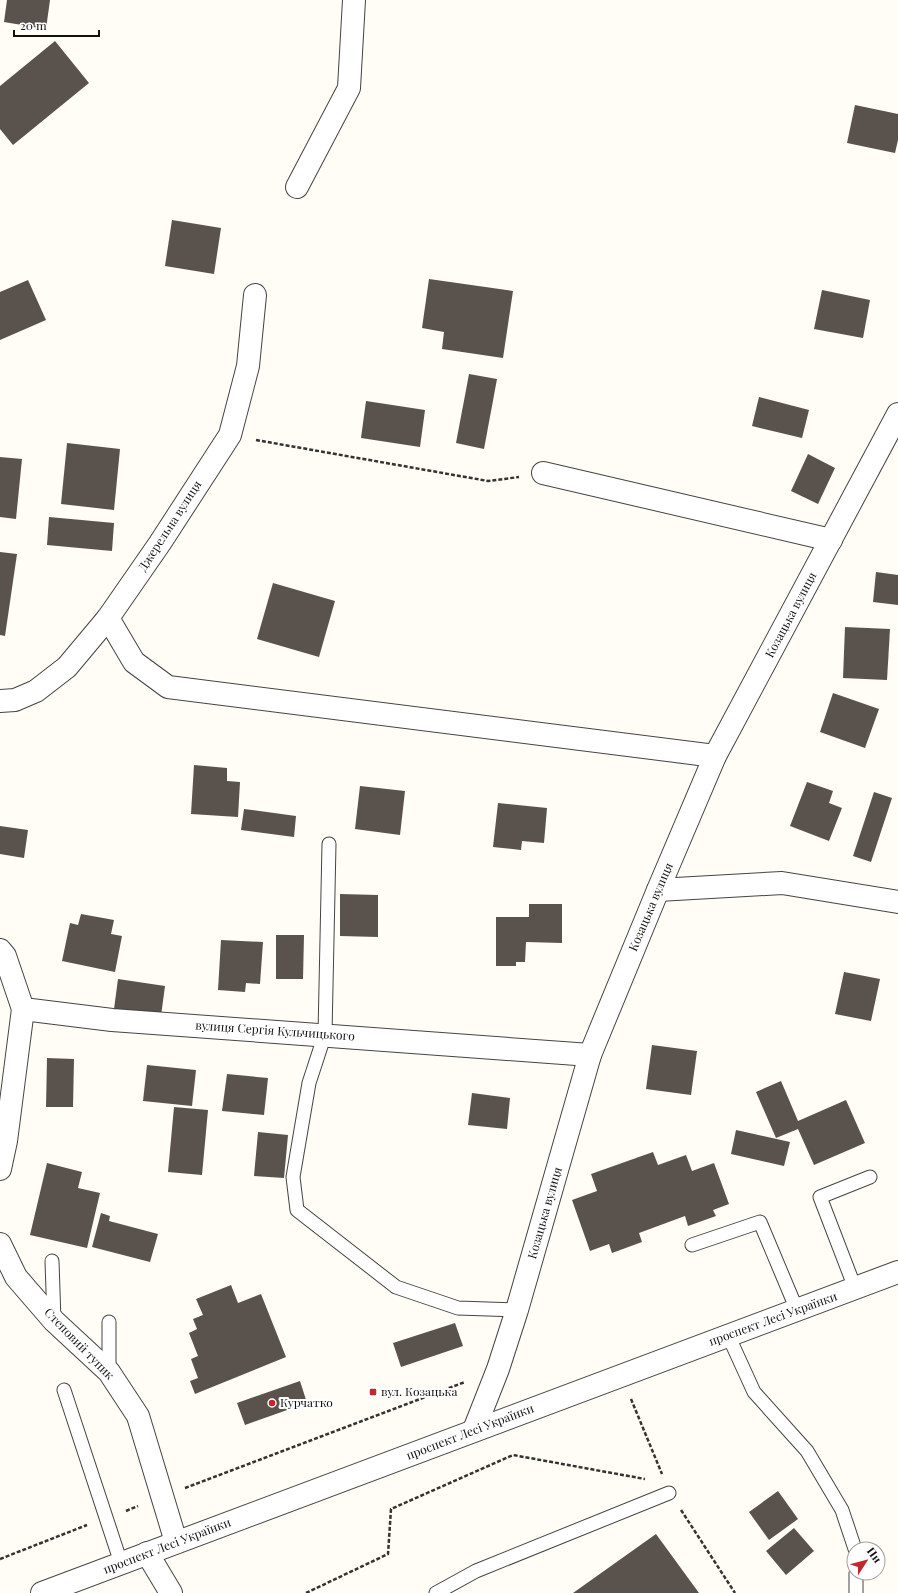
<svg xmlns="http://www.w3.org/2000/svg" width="898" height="1593" viewBox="0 0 898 1593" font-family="'Playfair Display',serif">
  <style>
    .building { fill: #5a524d }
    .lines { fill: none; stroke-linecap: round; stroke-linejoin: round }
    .service-casing { stroke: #444; stroke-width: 15 }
    .minor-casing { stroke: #444; stroke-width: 24 }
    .tertiary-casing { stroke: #444; stroke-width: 24 }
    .path { stroke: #333; stroke-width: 2.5; stroke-dasharray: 4 2; stroke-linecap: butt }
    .service { stroke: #fff; stroke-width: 13 }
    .minor { stroke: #fff; stroke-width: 22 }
    .tertiary { stroke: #fff; stroke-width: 22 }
    .poi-dot { fill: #c4262e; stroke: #fff; stroke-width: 1.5 }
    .labels { text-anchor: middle; stroke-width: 4; stroke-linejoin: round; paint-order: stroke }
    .street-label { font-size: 12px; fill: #111; stroke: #fff }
    .poi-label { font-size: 12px; fill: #111; stroke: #fff; text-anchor: start }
  </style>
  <rect width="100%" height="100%" fill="#fffdf5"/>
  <g class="building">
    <polygon points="7,0 50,0 46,29 4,22"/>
    <polygon points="55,41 89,83 13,145 0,129 0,86"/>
    <polygon points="855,105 898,114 898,140 895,153 847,143"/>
    <polygon points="172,220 221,228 214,274 165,266"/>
    <polygon points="429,279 513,291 503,358 442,349 444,332 422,328"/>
    <polygon points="28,280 46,320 0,340 0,292"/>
    <polygon points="822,290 870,300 863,338 814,329"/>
    <polygon points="469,374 497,379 484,449 456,443"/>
    <polygon points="759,397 809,410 802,438 752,426"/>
    <polygon points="366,401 425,410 420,447 361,438"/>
    <polygon points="67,443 120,449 114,510 61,504"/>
    <polygon points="808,454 835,468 818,504 791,491"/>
    <polygon points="0,457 22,459 16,519 0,517"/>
    <polygon points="49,517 114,523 112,551 47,545"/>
    <polygon points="0,552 17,554 5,636 0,635"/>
    <polygon points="876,572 898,575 898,605 873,602"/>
    <polygon points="273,583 335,601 319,657 257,639"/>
    <polygon points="845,627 890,629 887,680 843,678"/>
    <polygon points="833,693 879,709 865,748 820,732"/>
    <polygon points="194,765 227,768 227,781 240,782 238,817 191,814"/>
    <polygon points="807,782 833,791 829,803 842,808 829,841 790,826"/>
    <polygon points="360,786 405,791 400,835 355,829"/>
    <polygon points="874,792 892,798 871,862 853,856"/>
    <polygon points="498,803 547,808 544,843 522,841 521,850 493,847"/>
    <polygon points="244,809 296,816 294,837 241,830"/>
    <polygon points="0,826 28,830 24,858 0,854"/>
    <polygon points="340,894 378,895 378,937 340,936"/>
    <polygon points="529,904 562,904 562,943 526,942 525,962 516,962 516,966 496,966 496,917 529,917"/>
    <polygon points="81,914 114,920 111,934 122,936 115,972 62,961 70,923 78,925"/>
    <polygon points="276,935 304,935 303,979 276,979"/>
    <polygon points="221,940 263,942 260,984 246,983 245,992 218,990"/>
    <polygon points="844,972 880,979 871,1021 835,1014"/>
    <polygon points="118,979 165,986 161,1016 114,1009"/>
    <polygon points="652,1045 697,1051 691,1095 646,1089"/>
    <polygon points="47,1058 74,1059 73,1107 46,1107"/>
    <polygon points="147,1065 196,1070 192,1106 143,1101"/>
    <polygon points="227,1074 268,1078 264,1115 222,1111"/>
    <polygon points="781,1081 798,1121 846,1100 865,1143 814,1165 798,1129 776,1138 756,1092"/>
    <polygon points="472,1093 510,1098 507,1129 468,1125"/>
    <polygon points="174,1107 208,1110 202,1175 168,1172"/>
    <polygon points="736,1130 790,1142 784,1166 731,1154"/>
    <polygon points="258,1132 288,1135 284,1178 254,1176"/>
    <polygon points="653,1152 658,1165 686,1155 692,1171 714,1163 729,1204 713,1210 716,1216 688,1226 685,1216 639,1233 642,1242 612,1253 609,1244 590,1251 572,1200 597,1191 591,1174"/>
    <polygon points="47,1163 82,1172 78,1188 100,1193 87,1248 30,1235"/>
    <polygon points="101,1213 110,1216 109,1221 158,1234 150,1262 92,1247"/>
    <polygon points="231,1285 238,1303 261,1294 286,1357 195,1394 190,1381 198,1378 191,1359 198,1356 189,1333 197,1329 193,1319 203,1315 196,1299"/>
    <polygon points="455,1323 463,1346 401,1367 393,1343"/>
    <polygon points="300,1381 307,1403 245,1425 237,1403"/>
    <polygon points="778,1491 798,1519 769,1540 749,1512"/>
    <polygon points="794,1528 814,1551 786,1575 766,1551"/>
    <polygon points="656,1534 699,1593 573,1593"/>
  </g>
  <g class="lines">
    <defs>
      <g id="service">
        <polyline points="329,844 325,1034 309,1083 293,1177 297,1210 396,1287 458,1308 517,1310"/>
        <polyline points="692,1245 760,1222 797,1310"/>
        <polyline points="52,1261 54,1321"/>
        <polyline points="855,1288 820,1197 870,1177"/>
        <polyline points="109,1322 109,1372"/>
        <polyline points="728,1335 754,1392 807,1451 842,1510 855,1549"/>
        <polyline points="64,1390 121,1563"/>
        <polyline points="856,1573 856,1593"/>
        <polyline points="436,1593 476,1571 669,1493"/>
      </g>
      <g id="minor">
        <polyline points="297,187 349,88 354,0"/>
        <polyline points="543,473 831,540"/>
        <polyline points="108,618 134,662 168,687 715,756"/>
        <polyline points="0,701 15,700 36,691 67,667 108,618 160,543 230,435 248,366 255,295"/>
        <polyline points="658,890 782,883 898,902"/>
        <polyline points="0,950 5,956 23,1009 112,1020 590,1055"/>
        <polyline points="0,1169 6,1141 23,1009"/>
        <polyline points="0,1244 16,1277 54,1321 109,1372 138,1416 176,1542"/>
        <polyline points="474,1430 498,1369 517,1310 590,1055 658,890 715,756 898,414"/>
        <polyline points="147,1553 171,1593"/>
      </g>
      <polyline id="tertiary" points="42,1593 898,1272"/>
    </defs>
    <use href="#service" class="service-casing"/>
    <use href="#minor" class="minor-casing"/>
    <use href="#tertiary" class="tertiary-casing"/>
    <g class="path">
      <polyline points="256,440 488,481 519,477"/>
      <polyline points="631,1399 662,1474"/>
      <polyline points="185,1488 465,1382"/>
      <polyline points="681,1510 735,1593"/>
      <polyline points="126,1511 138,1506"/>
      <polyline points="0,1559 87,1525"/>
      <polyline points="306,1593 388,1554 391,1509 513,1455 645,1479"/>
    </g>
    <use href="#service" class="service"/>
    <use href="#minor" class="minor"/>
    <use href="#tertiary" class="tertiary"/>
  </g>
  <g class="poi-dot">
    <rect x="369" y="1388" width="8" height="8" rx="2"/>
    <circle cx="272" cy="1403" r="4"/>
  </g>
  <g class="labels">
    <g class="street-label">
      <text transform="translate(170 526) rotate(-57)" y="4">Джерельна вулиця</text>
      <text transform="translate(791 615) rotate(-62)" y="4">Козацька вулиця</text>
      <text transform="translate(651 907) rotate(-67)" y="4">Козацька вулиця</text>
      <text transform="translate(275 1031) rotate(4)" y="4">вулиця Сергія Кульчицького</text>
      <text transform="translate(545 1213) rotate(-74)" y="4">Козацька вулиця</text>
      <text transform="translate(773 1319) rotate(-20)" y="4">проспект Лесі Українки</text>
      <text transform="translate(79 1344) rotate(46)" y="4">Степовий тупик</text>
      <text transform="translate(470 1432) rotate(-21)" y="4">проспект Лесі Українки</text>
      <text transform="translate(167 1546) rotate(-21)" y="4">проспект Лесі Українки</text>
    </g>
    <g class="poi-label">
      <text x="381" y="1396">вул. Козацька</text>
      <text x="280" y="1407">Курчатко</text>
    </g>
  </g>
  <g transform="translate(866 1561) rotate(54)"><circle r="19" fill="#ffffff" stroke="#a0a0a0"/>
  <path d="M0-3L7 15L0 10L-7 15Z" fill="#c4262e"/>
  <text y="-6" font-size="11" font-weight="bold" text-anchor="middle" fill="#111111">Пн</text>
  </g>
  <path d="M14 30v6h85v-6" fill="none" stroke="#111111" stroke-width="2"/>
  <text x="20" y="30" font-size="12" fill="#111111" stroke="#ffffff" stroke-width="3" paint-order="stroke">20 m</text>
</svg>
